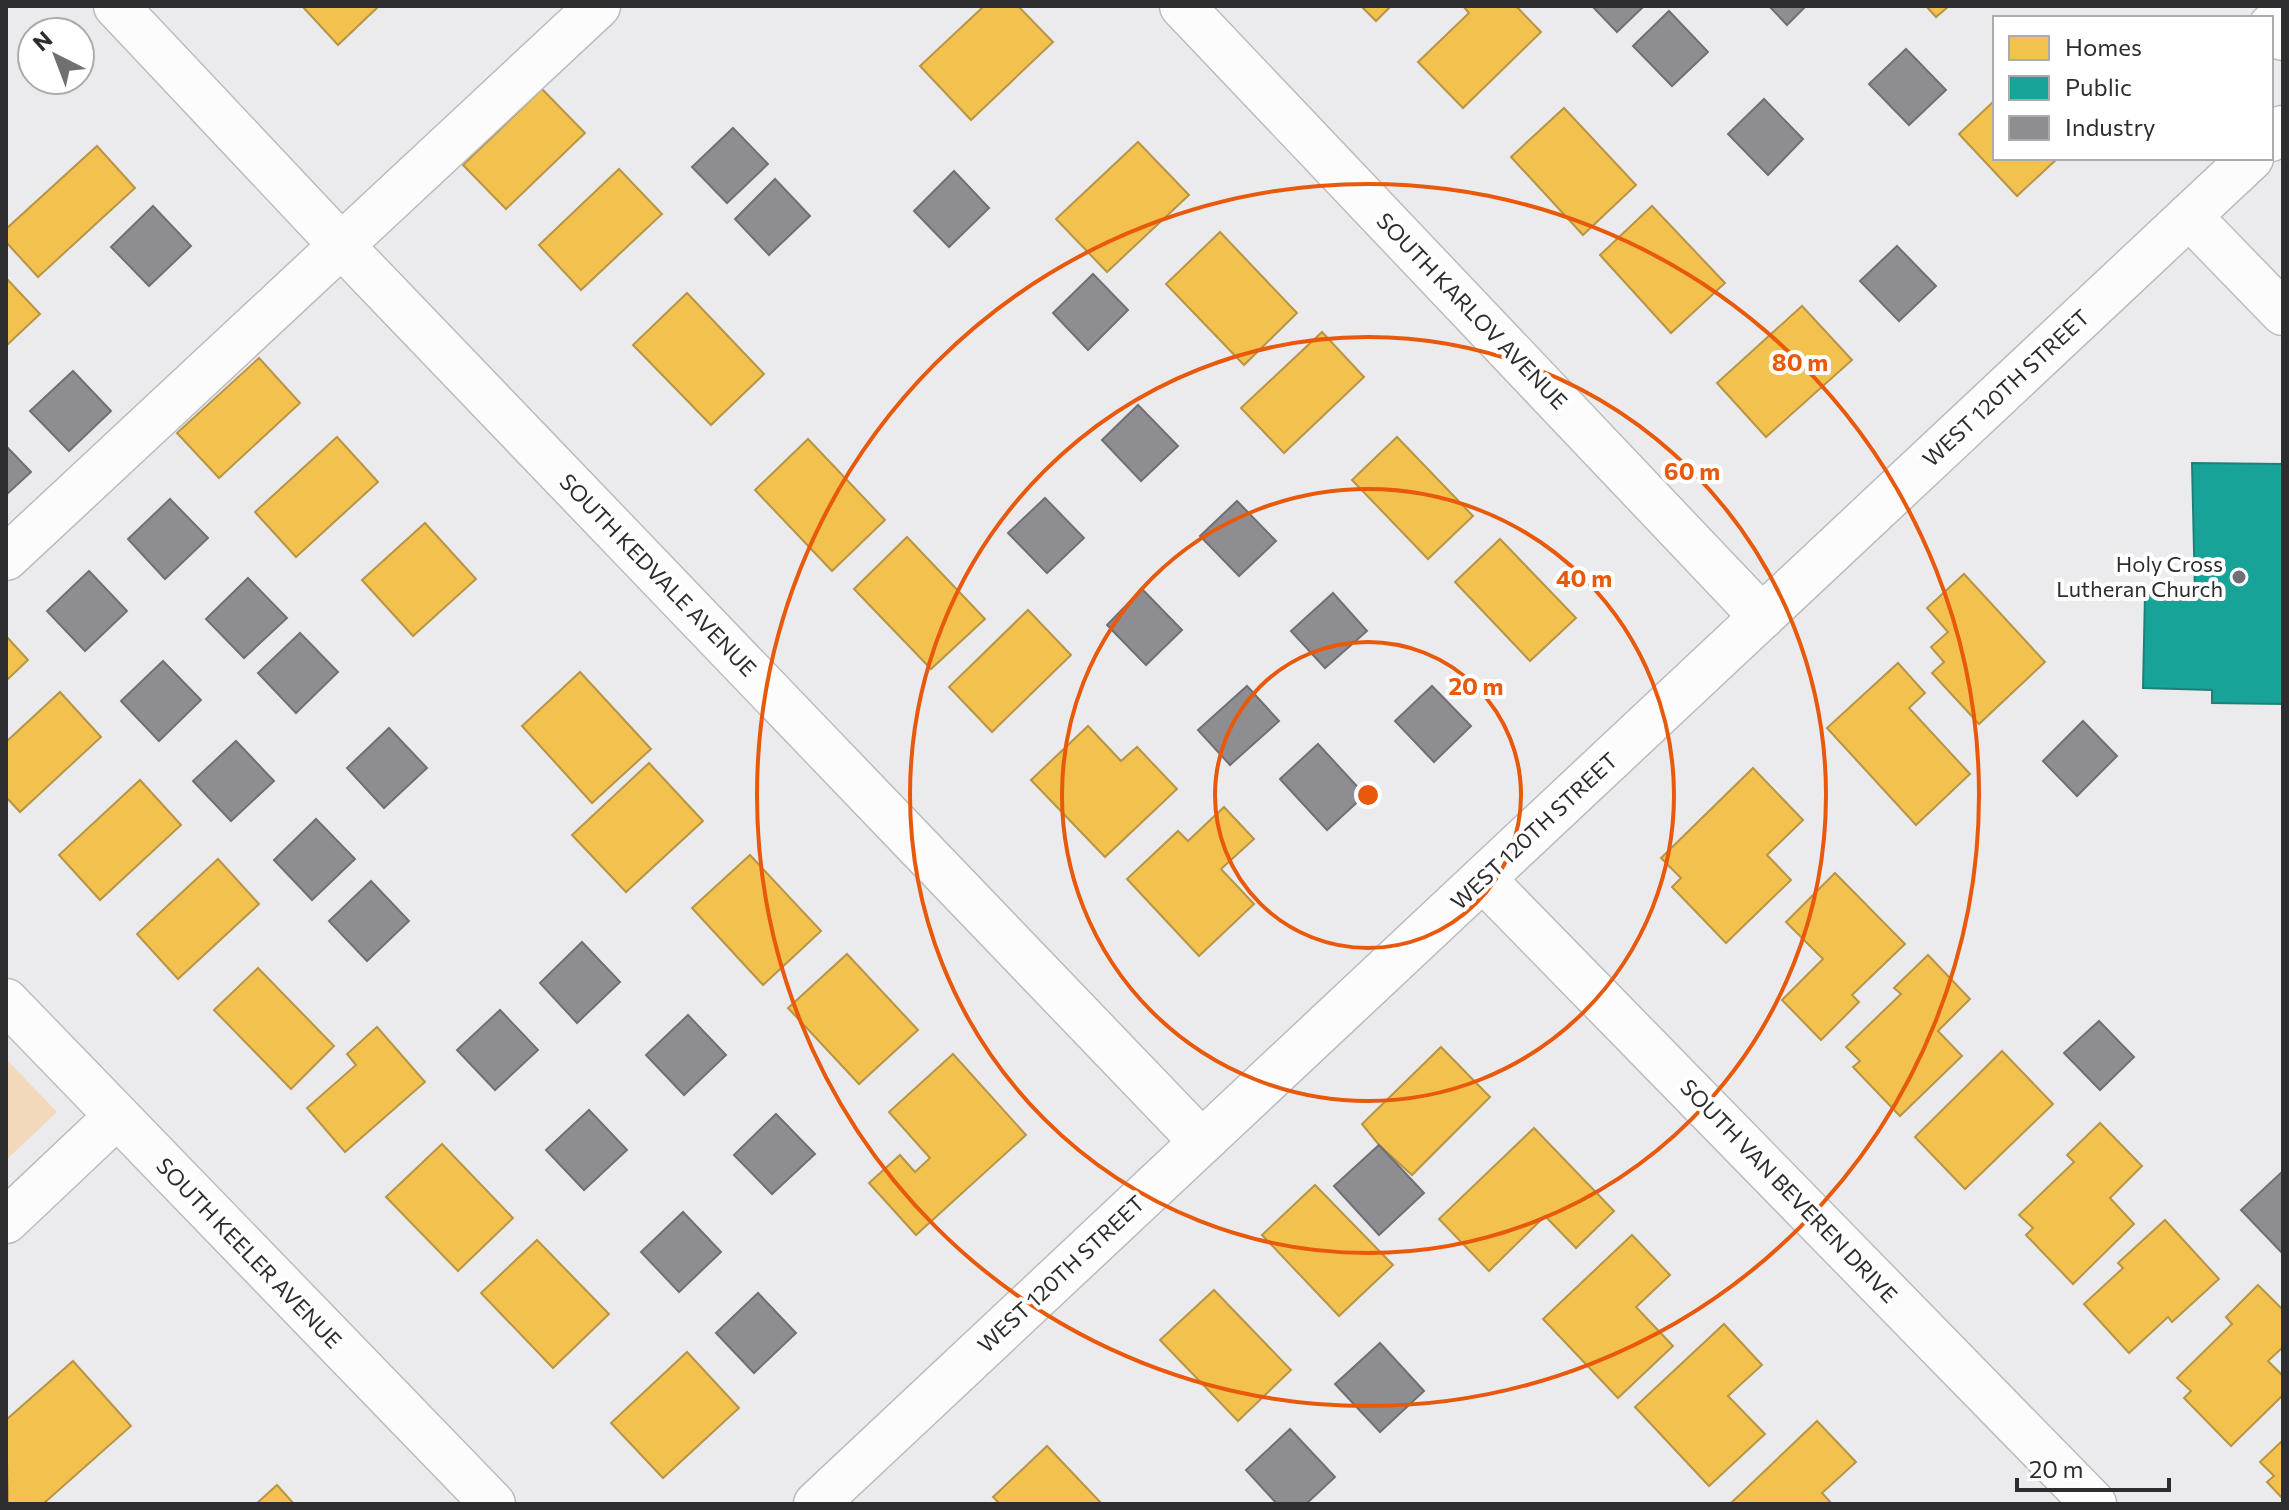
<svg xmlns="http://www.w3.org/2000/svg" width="2289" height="1510" viewBox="0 0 2289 1510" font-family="Commissioner,sans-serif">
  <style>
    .green { fill: #f3d9bb }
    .homes { fill: #f2c14e; stroke: #b79545; stroke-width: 2 }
    .public { fill: #17a398; stroke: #1e8078; stroke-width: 2 }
    .industry { fill: #8d8d92; stroke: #707074; stroke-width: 2 }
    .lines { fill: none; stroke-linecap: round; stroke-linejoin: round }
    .minor-casing { stroke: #bcbcbe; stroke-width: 47 }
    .minor { stroke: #fcfcfc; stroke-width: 44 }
    .ring { fill: none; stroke: #e8590c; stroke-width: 4 }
    .poi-dot { fill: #707072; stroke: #fff; stroke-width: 3 }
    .labels { text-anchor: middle; stroke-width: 8; stroke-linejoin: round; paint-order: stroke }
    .street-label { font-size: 22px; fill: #2d2d2f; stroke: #fff }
    .poi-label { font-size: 22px; fill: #2d2d2f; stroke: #fff; text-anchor: end }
    .centre { fill: #e8590c; stroke: #fff; stroke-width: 4 }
    .ring-label { font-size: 24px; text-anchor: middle; font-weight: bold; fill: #e8590c; stroke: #fff; stroke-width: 8; stroke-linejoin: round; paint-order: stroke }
  </style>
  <rect width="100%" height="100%" fill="#ebebed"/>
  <polygon class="green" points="6,1059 57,1112 6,1160"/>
  <g class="homes">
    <polygon points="302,6 379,6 338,45"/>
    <polygon points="984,6 1018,6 1053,42 971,120 920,66"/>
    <polygon points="1361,6 1391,6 1376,21"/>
    <polygon points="1463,6 1516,6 1541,32 1463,108 1418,62 1469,13"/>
    <polygon points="1926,6 1949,6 1936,17"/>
    <polygon points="542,89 585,133 506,209 463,165"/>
    <polygon points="1995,100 1995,158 2058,158 2017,196 1959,134"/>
    <polygon points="1564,108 1636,185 1583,235 1511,157"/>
    <polygon points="1138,142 1189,195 1107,272 1056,219"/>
    <polygon points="97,146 135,188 38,277 6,242 6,229"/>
    <polygon points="619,169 662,214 581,290 539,245"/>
    <polygon points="1652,206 1725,283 1671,333 1600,255"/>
    <polygon points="1220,232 1297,313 1244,365 1166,284"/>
    <polygon points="6,278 40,314 6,346"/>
    <polygon points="687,293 764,374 711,425 633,345"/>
    <polygon points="1802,306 1852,360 1766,437 1717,383"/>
    <polygon points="1322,332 1364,377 1284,453 1241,408"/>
    <polygon points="259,358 300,403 219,478 177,433"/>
    <polygon points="337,437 378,482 296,557 255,512"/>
    <polygon points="1397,437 1473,516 1428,559 1352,480"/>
    <polygon points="808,439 885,520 832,571 755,490"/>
    <polygon points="425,523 476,579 413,636 362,580"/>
    <polygon points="907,537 985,619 931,669 854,589"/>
    <polygon points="1500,539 1576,618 1530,661 1455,582"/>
    <polygon points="1964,574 2045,662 1979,724 1932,673 1944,662 1931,647 1948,632 1927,608"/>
    <polygon points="1028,610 1071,655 992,732 949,687"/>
    <polygon points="6,636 28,660 6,681"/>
    <polygon points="1898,663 1925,693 1909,708 1970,774 1916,825 1827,728"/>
    <polygon points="580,672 651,749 592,803 522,726"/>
    <polygon points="60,692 101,737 20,812 6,797 6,742"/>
    <polygon points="1088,726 1121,761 1137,747 1177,789 1105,857 1031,780"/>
    <polygon points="649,763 703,821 626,892 572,835"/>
    <polygon points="1753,768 1803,820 1767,855 1791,880 1726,943 1672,887 1681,878 1661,858"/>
    <polygon points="140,780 181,825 100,900 59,855"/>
    <polygon points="1224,807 1254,839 1221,869 1254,904 1199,956 1127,879 1178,831 1188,841"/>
    <polygon points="750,855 821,931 763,985 692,908"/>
    <polygon points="218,859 259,904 178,979 137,934"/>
    <polygon points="1835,873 1905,944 1852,995 1859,1002 1821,1040 1782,1000 1823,959 1786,922"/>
    <polygon points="847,954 918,1030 859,1084 788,1008"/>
    <polygon points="1928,955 1970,999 1938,1031 1962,1056 1900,1116 1853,1067 1860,1061 1846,1047 1901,994 1894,988"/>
    <polygon points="258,968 334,1046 291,1089 214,1010"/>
    <polygon points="377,1027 425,1082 345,1152 307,1108 356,1065 347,1054"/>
    <polygon points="1441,1047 1490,1097 1412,1175 1379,1145 1362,1124"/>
    <polygon points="2002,1051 2053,1104 1965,1189 1915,1137"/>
    <polygon points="953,1054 1026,1135 916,1235 869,1183 900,1155 915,1172 930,1158 889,1112"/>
    <polygon points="2100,1123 2142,1166 2110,1198 2134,1224 2073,1284 2026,1235 2033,1228 2019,1215 2074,1162 2067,1155"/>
    <polygon points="1534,1128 1614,1211 1576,1248 1545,1216 1489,1271 1439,1219"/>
    <polygon points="442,1144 513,1218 458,1271 386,1197"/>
    <polygon points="1315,1185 1393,1265 1339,1316 1262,1235"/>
    <polygon points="2165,1220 2219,1279 2172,1322 2168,1317 2129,1353 2084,1304 2123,1268 2118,1263"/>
    <polygon points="1632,1235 1670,1275 1636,1307 1673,1346 1618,1398 1543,1319"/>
    <polygon points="537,1240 609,1314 553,1368 481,1293"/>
    <polygon points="2258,1285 2283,1310 2283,1347 2268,1361 2283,1376 2283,1395 2231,1446 2184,1398 2191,1391 2177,1378 2232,1324 2226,1317"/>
    <polygon points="1214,1290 1291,1370 1238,1421 1160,1340"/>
    <polygon points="1724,1324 1762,1365 1728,1396 1765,1434 1709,1486 1635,1407"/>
    <polygon points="687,1352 739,1408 663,1478 611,1423"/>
    <polygon points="73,1361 131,1426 43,1504 8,1504 6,1420"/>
    <polygon points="1817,1421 1856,1462 1822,1493 1832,1504 1730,1504"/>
    <polygon points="2283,1440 2283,1499 2267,1482 2274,1476 2260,1462"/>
    <polygon points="1047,1446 1102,1504 1000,1504 993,1497"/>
    <polygon points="277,1485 294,1504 256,1504"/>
  </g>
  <polygon class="public" points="2192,463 2283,464 2283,704 2212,703 2212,690 2143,688 2145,594 2195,595"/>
  <g class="industry">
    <polygon points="1592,6 1644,6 1617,32"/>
    <polygon points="1769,6 1806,6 1787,25"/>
    <polygon points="1669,11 1708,52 1672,86 1633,46"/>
    <polygon points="1906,49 1946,90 1909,125 1869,84"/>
    <polygon points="1764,99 1803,139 1768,175 1728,134"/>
    <polygon points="733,128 768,164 727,203 692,167"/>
    <polygon points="954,171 989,208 949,247 914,211"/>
    <polygon points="775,179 810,216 769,255 735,219"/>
    <polygon points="153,206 191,246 149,286 111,247"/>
    <polygon points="1897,246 1936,286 1899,321 1860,281"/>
    <polygon points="1093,274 1128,310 1088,350 1053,313"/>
    <polygon points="73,371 111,411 69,451 30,411"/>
    <polygon points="1138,405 1178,446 1141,481 1102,440"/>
    <polygon points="6,446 31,472 6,495"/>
    <polygon points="1045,498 1084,538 1047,573 1008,533"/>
    <polygon points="170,499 208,538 165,579 128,539"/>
    <polygon points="1237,501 1276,541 1239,576 1200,536"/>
    <polygon points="89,571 127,611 85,651 47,611"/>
    <polygon points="248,578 287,618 244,658 206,619"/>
    <polygon points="1142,589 1182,630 1146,665 1107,625"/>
    <polygon points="1333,593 1367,631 1325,668 1291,631"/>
    <polygon points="300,633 338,672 296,713 258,673"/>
    <polygon points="163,661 201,700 159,741 121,701"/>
    <polygon points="1247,686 1279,721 1230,765 1198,730"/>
    <polygon points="1432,686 1471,726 1434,762 1395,721"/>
    <polygon points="2083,721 2117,756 2077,796 2043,761"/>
    <polygon points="389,728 427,768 384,808 347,768"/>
    <polygon points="236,741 274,781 231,821 193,781"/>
    <polygon points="1318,744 1365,795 1327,830 1280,779"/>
    <polygon points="316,819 355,859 312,900 274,860"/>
    <polygon points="371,881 409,921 367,961 329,921"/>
    <polygon points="582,942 620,982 577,1023 540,983"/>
    <polygon points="500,1010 538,1050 495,1090 457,1050"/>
    <polygon points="688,1015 726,1055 684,1095 646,1055"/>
    <polygon points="2099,1021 2134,1057 2100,1090 2064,1053"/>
    <polygon points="589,1110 627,1150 584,1190 546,1150"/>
    <polygon points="776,1114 815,1154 772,1194 734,1155"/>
    <polygon points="1379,1145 1424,1193 1379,1235 1334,1186"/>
    <polygon points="2283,1171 2283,1254 2241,1210"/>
    <polygon points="683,1212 721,1252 679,1292 641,1252"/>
    <polygon points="758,1293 796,1333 754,1373 716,1333"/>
    <polygon points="1380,1343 1424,1391 1380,1432 1335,1384"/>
    <polygon points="1290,1429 1335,1477 1306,1504 1277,1504 1246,1470"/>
  </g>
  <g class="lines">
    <defs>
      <g id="minor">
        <polyline points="116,6 342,246 1202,1142"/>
        <polyline points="1182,6 1762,617"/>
        <polyline points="2271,26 2283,38"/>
        <polyline points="2271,139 2283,128"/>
        <polyline points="2189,216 2283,313"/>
        <polyline points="6,558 598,6"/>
        <polyline points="1483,879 2094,1504"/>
        <polyline points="6,1001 493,1504"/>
        <polyline points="6,1221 116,1117"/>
        <polyline points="816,1504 2251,158"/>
      </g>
    </defs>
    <use href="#minor" class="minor-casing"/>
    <use href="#minor" class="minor"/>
  </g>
  <g class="ring">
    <circle cx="1368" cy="795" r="153"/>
    <circle cx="1368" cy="795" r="306"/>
    <circle cx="1368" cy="795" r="458"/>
    <circle cx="1368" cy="795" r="611"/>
  </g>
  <circle class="poi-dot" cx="2239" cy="577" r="8"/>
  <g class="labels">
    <g class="street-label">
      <text transform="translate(1472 311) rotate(46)" y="8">SOUTH KARLOV AVENUE</text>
      <text transform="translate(2006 388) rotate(-43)" y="8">WEST 120TH STREET</text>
      <text transform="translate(658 575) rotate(46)" y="8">SOUTH KEDVALE AVENUE</text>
      <text transform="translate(1534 831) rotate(-43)" y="8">WEST 120TH STREET</text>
      <text transform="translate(1789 1191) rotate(46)" y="8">SOUTH VAN BEVEREN DRIVE</text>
      <text transform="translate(249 1253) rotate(46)" y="8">SOUTH KEELER AVENUE</text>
      <text transform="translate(1061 1274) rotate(-43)" y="8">WEST 120TH STREET</text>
    </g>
    <g class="poi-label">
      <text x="2223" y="572">Holy Cross<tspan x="2223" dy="25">Lutheran Church</tspan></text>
    </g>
  </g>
  <circle cx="1368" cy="795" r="12" class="centre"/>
  <g class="ring-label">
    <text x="1800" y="371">80 m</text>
    <text x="1692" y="480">60 m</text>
    <text x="1584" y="587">40 m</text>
    <text x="1476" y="695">20 m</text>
  </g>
  <rect width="2289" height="1510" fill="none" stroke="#2d2d2f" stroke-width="16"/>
  <rect x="1993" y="16" width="280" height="144" fill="#ffffff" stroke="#ababac" stroke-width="2"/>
  <rect x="2009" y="36" width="40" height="24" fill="#f2c14e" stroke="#ababac" stroke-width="2"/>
  <text x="2065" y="56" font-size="24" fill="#2d2d2f">Homes</text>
  <rect x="2009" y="76" width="40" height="24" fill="#17a398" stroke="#ababac" stroke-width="2"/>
  <text x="2065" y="96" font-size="24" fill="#2d2d2f">Public</text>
  <rect x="2009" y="116" width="40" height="24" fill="#8d8d92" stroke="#ababac" stroke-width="2"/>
  <text x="2065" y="136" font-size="24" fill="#2d2d2f">Industry</text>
  <g transform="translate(56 56) rotate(318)"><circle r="38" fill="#ffffff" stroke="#ababac" stroke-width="2"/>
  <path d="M0-6L14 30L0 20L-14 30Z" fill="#707072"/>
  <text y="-12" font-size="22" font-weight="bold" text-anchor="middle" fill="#2d2d2f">N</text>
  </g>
  <path d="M2017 1478v12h152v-12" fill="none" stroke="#2d2d2f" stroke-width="4"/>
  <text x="2029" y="1478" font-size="24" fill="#2d2d2f" stroke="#ffffff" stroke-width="6" paint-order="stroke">20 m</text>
</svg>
